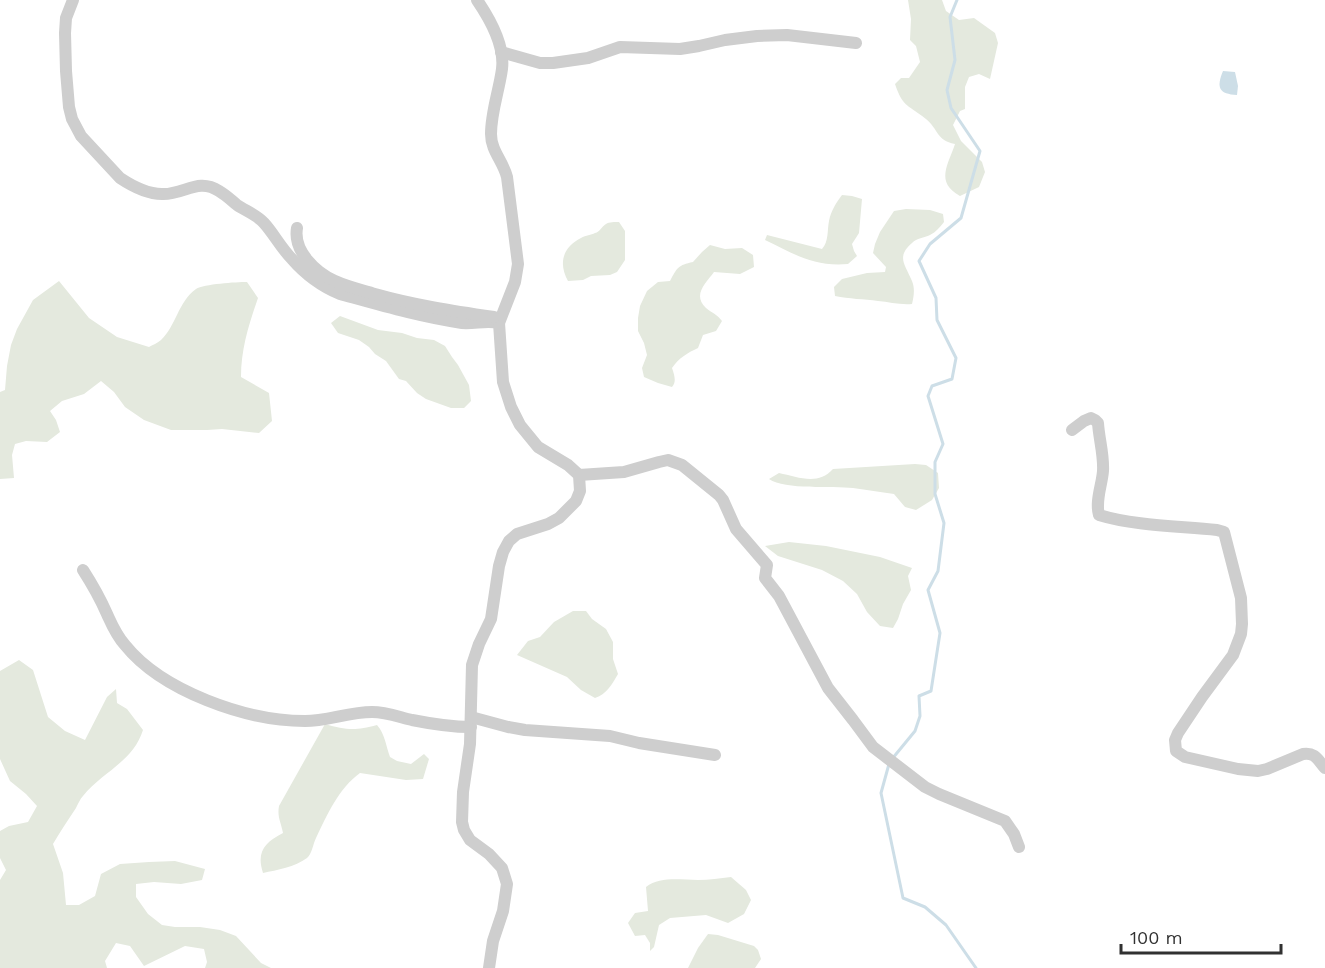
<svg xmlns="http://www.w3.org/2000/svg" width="1325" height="968" viewBox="0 0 1325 968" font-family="'Work Sans',sans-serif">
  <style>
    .green { fill: #e4e9de }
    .water { fill: #cddee7 }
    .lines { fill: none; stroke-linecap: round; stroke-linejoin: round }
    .stream { stroke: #cddee7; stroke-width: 3 }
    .minor { stroke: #cecece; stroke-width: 12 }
  </style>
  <rect width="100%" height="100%" fill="#fff"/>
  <g class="green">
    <path d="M908,0h34l4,11 13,9 15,-2 21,15 3,10 -8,36 -11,-5 -10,3 -4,10v22l-5,2 -7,14 8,16 21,21 3,10 -6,15 -19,9c-25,-14 -12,-31 -5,-52 -19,-4 -16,-14 -29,-25 -17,-14 -23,-11 -31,-35l6,-6h8l11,-16 -4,-16 -6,-6 1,-21z"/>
    <path d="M842,195l10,1 10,3 -3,34 -7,11 2,7 3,5 -9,8c-34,3 -54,-10 -83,-24l2,-5 55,14c7,-8 5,-18 7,-28 2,-10 7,-18 13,-26z"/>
    <path d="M906,209l24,1 13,4 1,8c-4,5 -8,10 -14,13 -6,3 -13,3 -18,8 -16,14 -7,21 0,38 3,7 2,15 0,23 -12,1 -23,-2 -34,-3 -14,-2 -29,-2 -43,-5l-1,-9 8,-8 25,-6 18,-1 1,-5 -13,-14 2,-9 5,-12 14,-21z"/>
    <path d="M619,222l6,9v29l-8,12 -7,3 -19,1 -8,4 -15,1c-10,-18 -5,-34 13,-43 5,-3 10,-3 14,-5 5,-1 6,-6 11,-9 3,-2 9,-2 13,-2z"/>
    <path d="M710,245l15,4 17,-1 11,7 1,12 -14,7 -26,-2c-8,11 -22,23 -8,36 6,5 11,6 16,13l-6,10 -13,4 -5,13c-11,5 -19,10 -26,20 2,6 5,14 0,19l-14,-4 -14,-6 -2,-9 5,-13 -3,-12 -6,-12v-13l2,-12 7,-15 11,-9 12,-1c7,-13 8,-16 23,-19l9,-10z"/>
    <path d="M59,281l30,37 28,19 32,10c3,-2 9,-4 12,-7 15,-14 17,-38 35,-51 8,-5 40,-7 51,-7l11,16c-9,26 -17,51 -17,79l28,16 3,28 -13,12 -37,-4 -15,1h-36l-27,-10 -19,-13 -11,-15 -13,-11 -17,13 -22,7 -12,10 6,9 4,12 -13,10 -21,-1 -11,3 -3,11 2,23 -14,1v-87l5,-2 2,-24 4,-21 6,-16 16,-29z"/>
    <polygon points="340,316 378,330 402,333 417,338 434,340 445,346 452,357 458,365 469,385 471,401 464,408 451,408 426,399 417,393 406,381 399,379 386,361 375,354 369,347 359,340 338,333 331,323"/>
    <path d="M915,464l11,1 12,8 1,15 -7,12 -16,10 -11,-3 -11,-13c-14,-2 -27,-4 -41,-6 -20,-2 -68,2 -84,-9l10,-6c19,4 39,13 54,-4z"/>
    <polygon points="789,542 826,546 880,557 912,568 908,576 911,590 903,604 898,619 893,628 880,626 867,612 857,594 843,581 822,570 778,556 765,546"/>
    <path d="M573,611h13l6,8 14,10 7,13v17l5,15c-6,10 -11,20 -23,24l-14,-8 -14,-13 -50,-22 11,-14 12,-4 14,-15z"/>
    <path d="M19,660l14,10 15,47 17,14 20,9 22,-43 9,-8 1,14 10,6 16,21c-10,32 -41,42 -60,66 -3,3 -5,8 -7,12 -8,12 -16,24 -23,36l10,29 3,32h13l16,-9 6,-22 19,-10 29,-2 26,-1 30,8 -3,11 -21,4 -27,-2 -18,2v13l12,17 14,11 13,2h25l20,3 16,6 25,27 10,5h-66l2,-6 -3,-13 -19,-3 -41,20 -14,-20 -14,-3 -11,18 2,7h-107v-88l6,-10 -6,-12v-27l9,-5 19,-4 9,-16 -11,-12 -16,-13 -10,-22v-88z"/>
    <path d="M325,724c21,6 30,7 52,1 8,9 9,21 13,32l7,4 14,3 13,-10 5,5 -6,20 -17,1 -46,-7c-21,15 -33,42 -44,65 -3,6 -4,16 -9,20 -12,9 -30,12 -44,15 -7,-21 2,-31 20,-40 -2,-11 -6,-16 -4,-27z"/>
    <path d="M731,877l15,13 5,10 -7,14 -16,9 -22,-8 -36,3 -11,7 -5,22 -4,4v-8l-5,-8 -10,1 -7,-13 7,-10 13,-2 -2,-24c14,-11 35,-7 52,-7 11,0 22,-2 33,-3z"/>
    <polygon points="708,934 718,935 754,946 758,950 761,959 755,968 688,968 698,948"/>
  </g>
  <path class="water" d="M1223,71l12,1 3,14 -1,9c-18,-1 -21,-7 -14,-24z"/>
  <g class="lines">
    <g class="stream">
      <polyline points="892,759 915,731 920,716 919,696 931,691 940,633 928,590 938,571 944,523 935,494 935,462 943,444 928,396 932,386 952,379 956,358 937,320 936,298 919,261 930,244 961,218 980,151 951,108 947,90 955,60 950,17 957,0"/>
      <polyline points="889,764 881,793 903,898 925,907 946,925 976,968"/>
    </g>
    <g class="minor">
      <path d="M73,0l-7,18 -1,15 1,38 3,36 3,12 9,17 39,42c12,8 27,16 42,16 22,1 36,-17 57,-3 7,4 12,9 18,14 9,6 20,10 27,18 10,11 17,25 28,36 13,15 29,27 48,35 40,11 81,23 122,29 13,1 25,-3 37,0"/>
      <path d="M477,0c13,19 28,45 25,69 -3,22 -11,43 -11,65 0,17 12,27 16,43l11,87 -3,18 -16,41 4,59 8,25 9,18 18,22 30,18 11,10 1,16 -4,10 -17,17 -11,6 -31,10 -8,7 -6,11 -4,14 -8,53 -12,25 -7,21 -2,79 -7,48 -1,30 2,8 6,10 19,14 13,14 5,16 -4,27 -10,30 -4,27"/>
      <polyline points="501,52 540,63 553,63 588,58 620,47 680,49 699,46 725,40 757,36 787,35 856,43"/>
      <path d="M297,228c-4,23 19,45 38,53 13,6 27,9 40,13 39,11 78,17 119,23"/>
      <path d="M1072,430l12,-9 7,-3 4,2 3,3c1,16 6,32 5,48 -1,14 -8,30 -4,44 36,11 80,11 118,15l7,2 17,66 1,26 -1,10 -8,21 -31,42 -24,36 -3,7 1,11 9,6 53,12 20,2 9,-2 36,-15c12,-2 15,6 22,14"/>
      <polyline points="579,475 624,472 659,462 668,460 682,465 719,495 723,500 736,529 767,565 765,578 779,596 828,688 853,720 873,747 925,787 939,794 1005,821 1014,834 1019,847"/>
      <path d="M83,570c9,14 17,28 24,44 5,11 9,21 18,31 37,46 121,76 180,76 22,0 44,-9 67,-9 14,0 27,5 40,8 20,4 39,7 59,7"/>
      <polyline points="471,717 508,727 525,730 610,736 639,743 715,755"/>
    </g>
  </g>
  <path d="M1121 944v9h160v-9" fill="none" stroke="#313131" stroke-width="3"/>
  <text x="1130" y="944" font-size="18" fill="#313131" stroke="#ffffff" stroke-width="4.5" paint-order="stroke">100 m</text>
</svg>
